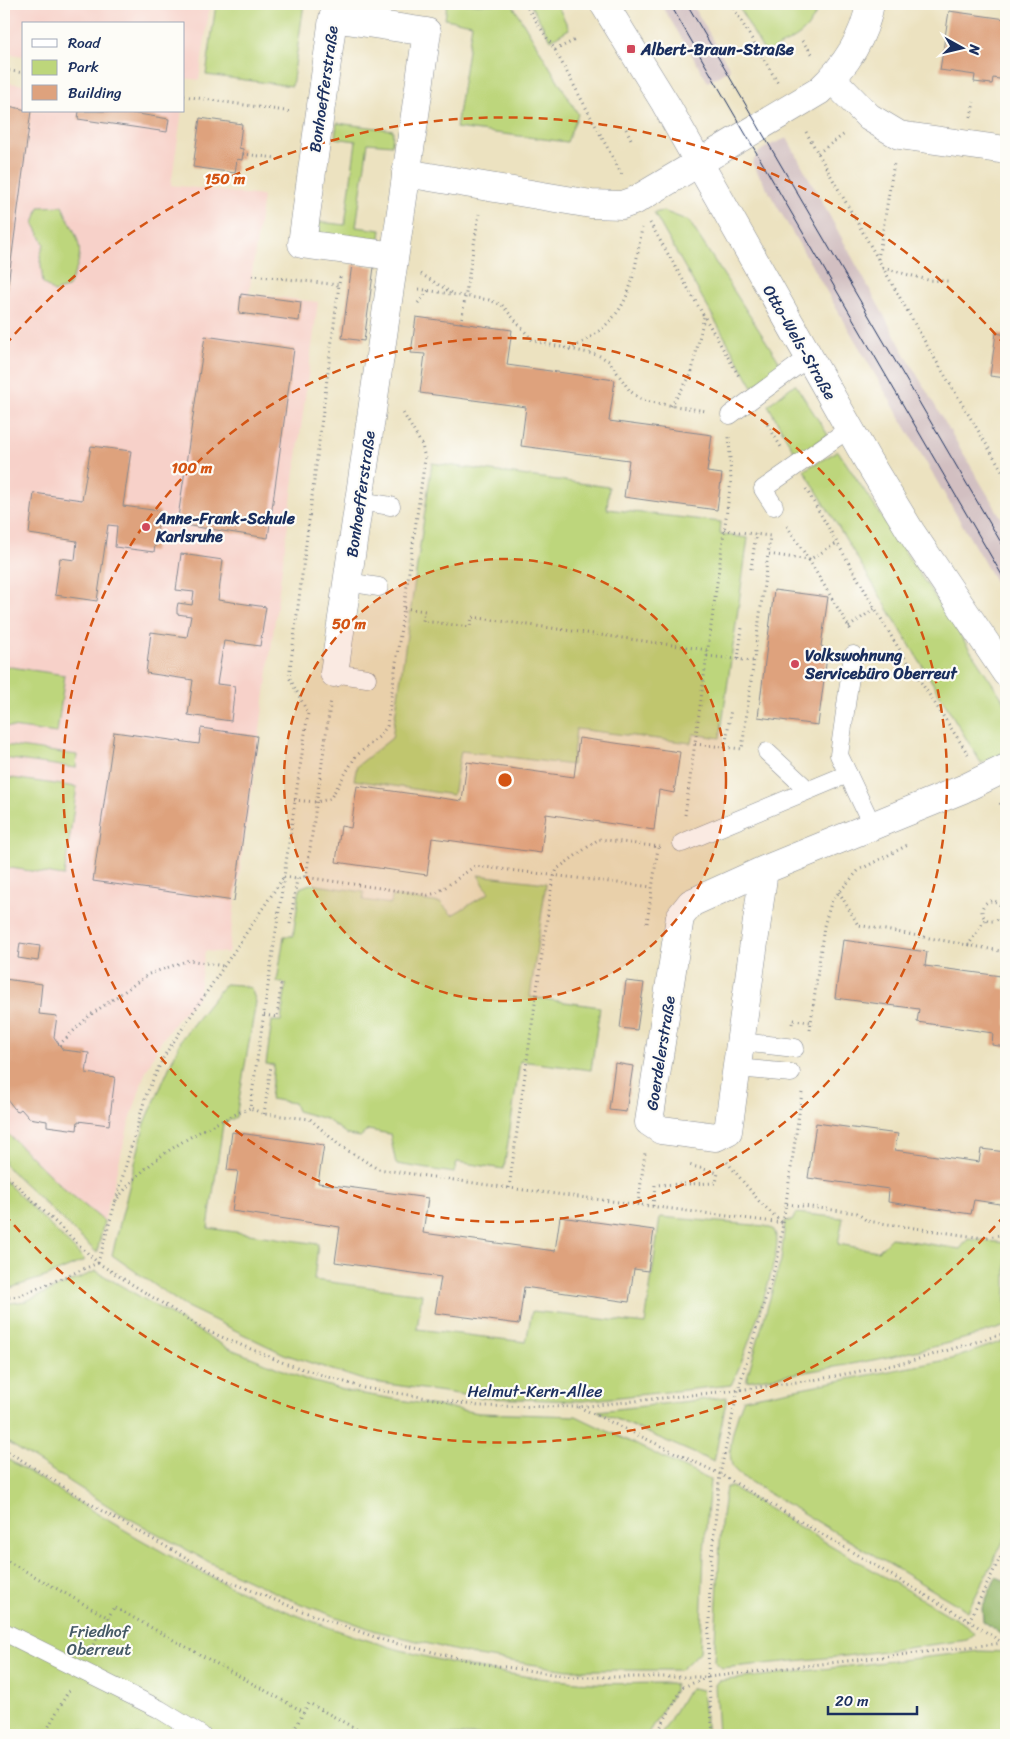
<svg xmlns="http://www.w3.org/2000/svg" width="1010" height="1739" viewBox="0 0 1010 1739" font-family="Sriracha,sans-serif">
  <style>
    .built { fill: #f7d1c9 }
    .industrial { fill: #d2bfc1 }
    .green { fill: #bdd67b; stroke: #6c826c }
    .forest { fill: #96b76b; stroke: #587364 }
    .building { fill: #dea27d }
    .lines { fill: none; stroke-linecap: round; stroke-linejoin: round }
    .service-casing { stroke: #84888f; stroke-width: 19 }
    .minor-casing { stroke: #84888f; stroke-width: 29 }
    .tertiary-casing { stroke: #84888f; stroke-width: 29 }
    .path { stroke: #84888f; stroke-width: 3; stroke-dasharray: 1 4; stroke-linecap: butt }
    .service { stroke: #fff; stroke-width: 18 }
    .minor { stroke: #fff; stroke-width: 28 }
    .tertiary { stroke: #fff; stroke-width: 28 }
    .tram { stroke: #1b2f5e; stroke-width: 1 }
    .ring { fill: none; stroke: #d45514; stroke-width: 2.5; stroke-dasharray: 9 6 }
    .poi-dot { fill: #d1495b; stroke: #fdfcf7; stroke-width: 2 }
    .labels { text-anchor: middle; stroke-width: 4.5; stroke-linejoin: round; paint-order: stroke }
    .poi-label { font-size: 16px; font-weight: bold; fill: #1b2f5e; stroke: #fdfcf7; text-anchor: start }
    .street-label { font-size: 16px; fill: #1b2f5e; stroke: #fdfcf7 }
    .park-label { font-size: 16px; fill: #445965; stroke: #fdfcf7 }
    .centre { fill: #d45514; stroke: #fdfcf7; stroke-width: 2.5 }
    .ring-label { font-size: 15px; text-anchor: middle; font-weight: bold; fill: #d45514; stroke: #fdfcf7; stroke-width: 4.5; stroke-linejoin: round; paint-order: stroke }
  </style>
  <rect width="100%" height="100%" fill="#fdfcf7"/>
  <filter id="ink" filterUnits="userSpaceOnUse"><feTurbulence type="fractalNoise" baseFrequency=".02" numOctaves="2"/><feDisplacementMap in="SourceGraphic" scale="10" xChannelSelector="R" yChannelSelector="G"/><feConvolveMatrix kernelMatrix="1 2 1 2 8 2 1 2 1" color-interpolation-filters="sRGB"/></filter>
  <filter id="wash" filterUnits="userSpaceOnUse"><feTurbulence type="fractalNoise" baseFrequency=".0096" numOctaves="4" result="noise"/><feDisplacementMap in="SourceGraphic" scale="20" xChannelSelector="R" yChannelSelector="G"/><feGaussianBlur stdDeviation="1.12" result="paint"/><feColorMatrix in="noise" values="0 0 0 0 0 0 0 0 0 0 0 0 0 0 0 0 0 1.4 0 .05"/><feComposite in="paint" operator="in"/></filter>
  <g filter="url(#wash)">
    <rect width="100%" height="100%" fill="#ece2c0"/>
    <g class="built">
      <polygon points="4,4 210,4 199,80 184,78 184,24 24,24 24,56 4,53"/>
      <polygon points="4,82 24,85 24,111 182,111 171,185 263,196 249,294 318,302 257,752 228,953 205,951 198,997 178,1018 158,1046 144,1076 128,1127 104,1221 63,1188 4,1130"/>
    </g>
    <g class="industrial">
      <polygon points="661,4 692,4 730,69 708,82"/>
      <polygon points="787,138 910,363 1006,526 1006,600 752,163 759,152 768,146"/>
    </g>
    <g class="green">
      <polygon points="216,4 304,4 292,86 206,75"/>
      <polygon points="447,4 512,4 578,114 567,142 456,128 472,24 445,19"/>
      <polygon points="530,4 557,4 569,29 551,40"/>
      <path d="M737,4h83c-13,33 -25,34 -55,49z"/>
      <polygon points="337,123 393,130 392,145 368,143 356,227 381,230 379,244 318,236 320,222 345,225 356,141 335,138"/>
      <path d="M62,206c18,37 26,44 5,82l-13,4 -11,-9 -3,-27 4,-12 -10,-20 5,-17z"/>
      <polygon points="663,211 689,221 782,366 753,387 654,213"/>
      <polygon points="795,384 828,435 796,455 768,405"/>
      <polygon points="838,451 1006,704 1006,747 1002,754 981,763 804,470"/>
      <polygon points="432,463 609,487 607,509 721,522 720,534 748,538 720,738 693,734 691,743 576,729 572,765 461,751 453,795 354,780 357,766 392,738"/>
      <polygon points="4,666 65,675 57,733 4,726"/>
      <polygon points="4,745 77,755 76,768 4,758"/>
      <polygon points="4,777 77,787 64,876 4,867"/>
      <polygon points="478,875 546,883 530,997 600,1007 591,1070 520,1061 504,1169 457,1162 454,1173 396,1164 390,1134 368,1130 360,1137 348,1135 326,1119 297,1111 294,1103 270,1099 274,1065 266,1064 272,1021 281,1021 286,984 277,982 284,936 293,936 300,888 310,884 364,892 363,900 391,904 392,896 441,903 452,915 489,893"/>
      <path d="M225,984l15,1 11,3 5,14 -20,115 -13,7 -15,104 110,16 -4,36 108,14 -5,35 109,13 6,-31 113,13 15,-107 105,9 9,4c1,3 3,7 3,11 0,26 -33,119 -46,144l-149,16 -96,-3 -120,-17 -82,-27 -101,-49 -71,-50 33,-132 37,-85z"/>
      <polygon points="4,1130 63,1188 104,1221 97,1253 4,1164"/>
      <polygon points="4,1180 85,1260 48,1276 4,1290"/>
      <path d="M796,1213l47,5 -5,26 40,7 13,-13 69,11 8,-10 38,4v83c-84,28 -172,42 -260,55l35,-121 4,-39h7z"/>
      <polygon points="96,1271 226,1347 307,1380 351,1392 479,1413 576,1416 710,1480 704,1552 700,1652 680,1670 568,1670 478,1656 376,1631 296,1602 211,1563 121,1514 4,1440 4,1304 26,1301"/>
      <path d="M1006,1340v196l-38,75 -221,-131c-3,-3 -9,-6 -12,-10 -12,-13 2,-56 9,-71l208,-40z"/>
      <polygon points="727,1397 714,1462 598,1411"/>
      <path d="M4,1457c72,43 143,90 219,126 110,53 232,89 354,99 31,3 63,1 94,1l4,2v5l-27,43 3,2h-647z"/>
      <polygon points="726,1487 732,1487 966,1625 974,1634 967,1640 846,1656 722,1668 714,1661 721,1523"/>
      <polygon points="980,1651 1006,1652 1006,1735 718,1735 715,1685 718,1681"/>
      <polygon points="692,1688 702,1690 707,1735 661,1735 685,1694"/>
    </g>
    <polygon class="forest" points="996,1577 1006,1581 1006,1637 983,1621 982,1608"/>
    <g id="blocks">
      <g class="building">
        <polygon points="949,11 1006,19 1006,80 993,78 992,84 974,82 975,75 940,70"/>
        <polygon points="4,105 31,111 5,307 4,307"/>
        <polygon points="79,111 120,111 169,119 167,132 78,119"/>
        <polygon points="200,118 242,124 239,148 243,149 243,154 242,160 237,159 235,173 193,167"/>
        <polygon points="352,264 374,267 364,341 342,338"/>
        <polygon points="241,294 301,302 299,321 239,313"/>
        <polygon points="416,317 512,330 507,365 615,380 609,421 712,435 707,472 722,474 717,510 624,497 629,460 521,446 526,407 420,393 425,354 411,353"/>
        <polygon points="996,333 1006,335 1006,378 990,376"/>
        <polygon points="205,336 294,349 268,538 177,524"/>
        <polygon points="91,446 131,451 123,506 160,511 154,552 115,547 117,526 108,525 97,601 55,595 60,558 75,560 77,541 29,534 34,493 82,500"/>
        <polygon points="181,554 223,560 218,600 266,607 260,646 224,641 217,684 235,686 231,721 188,715 193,680 146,673 151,632 187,637 191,616 177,614 177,608 178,603 192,605 194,592 176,590"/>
        <polygon points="774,590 828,597 821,646 828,649 818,725 758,717"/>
        <polygon points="201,728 257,736 234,901 93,881 114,732 199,744"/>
        <polygon points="579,738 680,752 674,793 659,790 654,830 546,814 541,853 432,838 427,875 336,862 341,826 351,828 357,786 462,801 467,762 574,777"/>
        <polygon points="843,940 927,952 925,966 1001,976 1000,988 1006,989 1006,1047 992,1045 993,1033 917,1022 919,1009 835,998"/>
        <polygon points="20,943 40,946 38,961 18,958"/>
        <polygon points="4,979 42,984 39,1014 57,1016 54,1037 63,1050 89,1053 86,1073 115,1077 109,1125 78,1121 77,1130 47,1126 47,1121 29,1118 21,1109 17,1112 4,1095"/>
        <polygon points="626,981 644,983 637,1030 620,1028"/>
        <polygon points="615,1063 633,1066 626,1112 609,1110"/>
        <polygon points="816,1123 898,1134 895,1150 979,1162 981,1149 1006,1152 1006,1205 974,1200 971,1214 888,1202 889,1189 808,1178"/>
        <polygon points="232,1132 324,1145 318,1183 428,1198 423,1233 555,1251 560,1217 654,1230 648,1271 634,1269 629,1302 524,1287 519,1324 435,1313 441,1277 335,1262 340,1227 232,1211 238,1171 227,1170"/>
      </g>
    </g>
  </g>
  <g filter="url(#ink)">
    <use href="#blocks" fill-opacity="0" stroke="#84888f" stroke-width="1"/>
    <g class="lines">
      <defs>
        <g id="service">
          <polyline points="730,415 809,357"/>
          <polyline points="359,501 391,506"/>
          <polyline points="774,506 763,489 850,428"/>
          <polyline points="347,582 379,587"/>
          <polyline points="853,655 839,755 873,827"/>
          <polyline points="334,673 367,678"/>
          <polyline points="767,752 808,790"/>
          <polyline points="682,843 848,774"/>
          <polyline points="741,1042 795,1048"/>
          <polyline points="737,1068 791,1073"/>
          <polyline points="4,1632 159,1709 201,1735"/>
        </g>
        <g id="minor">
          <polyline points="832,79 869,117 899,135 1006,150"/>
          <path d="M406,173l185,31 31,1 14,-5 183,-109c25,-23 45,-53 51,-87"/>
          <polyline points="334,673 427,32 333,18 302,244 394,256"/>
          <polyline points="764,870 728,1131 716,1137 661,1130 649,1122 680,917 691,903 764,870 963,789 1006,768"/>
        </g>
        <polyline id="tertiary" points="604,4 665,103 868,461 911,532 1006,673"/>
      </defs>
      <use href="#service" class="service-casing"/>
      <use href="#minor" class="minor-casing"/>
      <use href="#tertiary" class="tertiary-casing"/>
      <g class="path">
        <polyline points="525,4 555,50 622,175"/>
        <polyline points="731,4 778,83"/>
        <polyline points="802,41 814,56"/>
        <polyline points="555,50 575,40"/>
        <polyline points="4,70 24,73"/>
        <polyline points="184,96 292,112"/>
        <polyline points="971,117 974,102"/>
        <polyline points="626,129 632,141"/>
        <polyline points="806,132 929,349 1006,477"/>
        <polyline points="818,153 846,133"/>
        <polyline points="243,154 276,158"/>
        <polyline points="650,223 740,378"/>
        <polyline points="878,259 894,163"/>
        <polyline points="883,268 928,280 948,281"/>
        <polyline points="421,274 452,293"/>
        <polyline points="252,275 339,285"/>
        <polyline points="340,277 289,677 308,713 250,1108 264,1114 310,1119 339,1145 378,1169 509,1188"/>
        <polyline points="419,289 489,300 502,305 533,341 598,355 609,361 630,391 640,399 650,402 706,411"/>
        <polyline points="418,303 429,290"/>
        <polyline points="461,323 479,214"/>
        <path d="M569,350c61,-33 62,-57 73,-122"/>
        <polyline points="671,406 691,375 704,317"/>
        <polyline points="765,420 781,447"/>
        <polyline points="806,489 894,641 968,754"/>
        <polyline points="787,526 809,560 837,543"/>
        <polyline points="724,530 770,536 768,554"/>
        <polyline points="751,569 756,534"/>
        <polyline points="404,608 425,611 423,621 470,627 472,617 708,650"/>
        <polyline points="849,627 875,608"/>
        <polyline points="707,656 753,661"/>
        <polyline points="738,659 742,628"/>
        <polyline points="695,744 742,749 768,554 809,560 852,632"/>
        <polyline points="725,748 731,709"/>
        <polyline points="294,800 316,802 330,799 356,756 380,736 387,726 425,459 422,445 402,411"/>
        <polyline points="1000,803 1006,812"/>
        <polyline points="685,815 731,481 729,437"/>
        <polyline points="660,847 599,839 557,869 552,883 509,1188 782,1223"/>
        <polyline points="284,877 297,879 304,877 428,895 437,893 475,866 652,887"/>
        <polyline points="306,877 331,699"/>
        <polyline points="839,892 858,925 1006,952"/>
        <circle cx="992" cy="911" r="10"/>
        <polyline points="647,923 658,848"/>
        <polyline points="290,924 297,879"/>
        <polyline points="968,946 985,919"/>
        <polyline points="264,1015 277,1017 281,984"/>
        <polyline points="792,1024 793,1020 811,1022"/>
        <polyline points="810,1030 824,926 832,900 859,870 908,845"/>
        <polyline points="59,1045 89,1016 149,974 189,960 223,966"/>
        <polyline points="264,1114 271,1066"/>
        <polyline points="727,1162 759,1201 781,1222"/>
        <polyline points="4,1173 98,1263 205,1330 284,1363 364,1388 479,1406 578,1407 738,1390 819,1379 908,1362 1006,1333"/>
        <path d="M115,1202c32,-45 85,-73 135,-94"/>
        <polyline points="638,1204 645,1153"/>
        <polyline points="787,1204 857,1213 867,1221 983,1238 1006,1234"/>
        <polyline points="653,1206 655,1185 716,1183 718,1173 689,1165"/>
        <polyline points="98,1263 146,1095 164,1056 283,878"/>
        <polyline points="4,1298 19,1296 98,1263"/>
        <polyline points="579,1407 720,1474 969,1621 1006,1645"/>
        <polyline points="4,1449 102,1511 228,1581 302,1611 386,1641 479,1663 572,1677 708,1677 1003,1643"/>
        <polyline points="4,1559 109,1618"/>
        <polyline points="969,1621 1006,1546"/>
        <polyline points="91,1649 114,1607 304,1712"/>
        <polyline points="708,1677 713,1735"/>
        <polyline points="44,1735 69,1690"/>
        <polyline points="291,1735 309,1703 367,1735"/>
        <polyline points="656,1735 683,1687 708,1677 710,1572 720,1474 738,1390 778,1257 802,1093"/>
      </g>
      <use href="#service" class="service"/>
      <use href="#minor" class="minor"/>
      <use href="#tertiary" class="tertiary"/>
      <g class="tram">
        <polyline points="670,4 1006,582"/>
        <polyline points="687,4 1006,551"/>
      </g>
    </g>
  </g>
  <circle cx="505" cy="780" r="221" fill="#d45514" fill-opacity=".12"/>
  <g class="ring">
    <circle cx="505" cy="780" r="221"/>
    <circle cx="505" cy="780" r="442"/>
    <path d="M1005 1215A663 663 0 0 1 5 1215M5 345A663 663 0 0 1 1005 345"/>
  </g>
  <g class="poi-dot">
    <rect x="626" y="44" width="10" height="10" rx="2.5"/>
    <circle cx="146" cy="527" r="5"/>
    <circle cx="795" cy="664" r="5"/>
  </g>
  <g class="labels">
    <g class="poi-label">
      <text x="641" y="55">Albert-Braun-Straße</text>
      <text x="156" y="524">Anne-Frank-Schule<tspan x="156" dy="18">Karlsruhe</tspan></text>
      <text x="805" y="661">Volkswohnung<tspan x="805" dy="18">Servicebüro Oberreut</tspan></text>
    </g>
    <g class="street-label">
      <text transform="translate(323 89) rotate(-82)" y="6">Bonhoefferstraße</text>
      <text transform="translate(800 342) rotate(60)" y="6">Otto-Wels-Straße</text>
      <text transform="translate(360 494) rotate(-82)" y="6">Bonhoefferstraße</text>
      <text transform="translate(660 1053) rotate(-81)" y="6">Goerdelerstraße</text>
      <text x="535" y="1397">Helmut-Kern-Allee</text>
    </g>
    <g class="park-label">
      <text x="99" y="1637">Friedhof<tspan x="99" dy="18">Oberreut</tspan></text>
    </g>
  </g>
  <circle cx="505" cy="780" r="8" class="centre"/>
  <g class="ring-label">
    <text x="225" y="184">150 m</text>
    <text x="192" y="473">100 m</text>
    <text x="349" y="629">50 m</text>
  </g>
  <rect width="1010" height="1739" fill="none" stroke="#fdfcf7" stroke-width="20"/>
  <rect x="22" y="22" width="162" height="90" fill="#fdfcf7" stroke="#a3aaba"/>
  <rect x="32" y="39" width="25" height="8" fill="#ffffff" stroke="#a3aaba"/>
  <text x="68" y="48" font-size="15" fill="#1b2f5e">Road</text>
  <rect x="32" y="60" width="25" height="15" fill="#bdd67b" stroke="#a3aaba"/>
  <text x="68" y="72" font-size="15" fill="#1b2f5e">Park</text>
  <rect x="32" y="85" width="25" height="15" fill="#dea27d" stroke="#a3aaba"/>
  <text x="68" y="98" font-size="15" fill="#1b2f5e">Building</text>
  <g transform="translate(962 48) rotate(98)" stroke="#fdfcf7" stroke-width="4" paint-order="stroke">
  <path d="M0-4L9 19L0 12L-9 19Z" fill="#1b2f5e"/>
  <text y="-8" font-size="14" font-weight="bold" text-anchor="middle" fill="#1b2f5e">N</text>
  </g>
  <path d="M828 1706v8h89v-8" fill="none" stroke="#1b2f5e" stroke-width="2.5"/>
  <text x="835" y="1706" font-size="15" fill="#1b2f5e" stroke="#fdfcf7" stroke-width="4" paint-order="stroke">20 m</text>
</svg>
